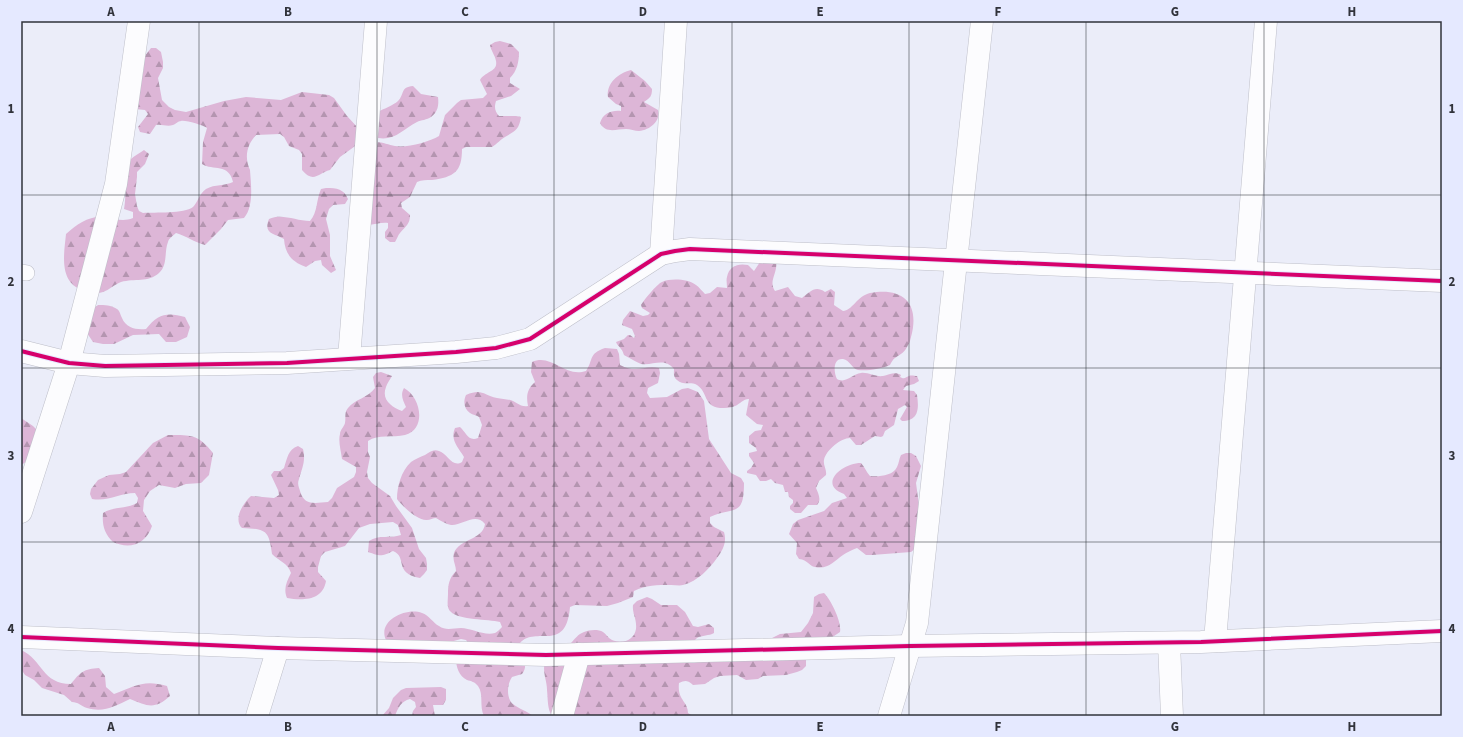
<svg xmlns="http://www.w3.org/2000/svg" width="1463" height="737" viewBox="0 0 1463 737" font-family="'Source Sans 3',sans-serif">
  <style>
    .forest { fill: url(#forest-firs) }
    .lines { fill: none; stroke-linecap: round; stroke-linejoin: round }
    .lane-casing { stroke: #bebfc9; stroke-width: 16 }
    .street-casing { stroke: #bebfc9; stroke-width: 23 }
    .lane { stroke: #fcfcfe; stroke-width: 15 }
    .street { stroke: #fcfcfe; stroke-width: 22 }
    .cycleway-casing { stroke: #e5e9ff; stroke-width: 6 }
    .cycleway { stroke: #d6006c; stroke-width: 4 }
    .grid { fill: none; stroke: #31333b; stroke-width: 1; stroke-opacity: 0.55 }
    .neatline { fill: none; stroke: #31333b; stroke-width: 1.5 }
    .grid-label { font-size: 13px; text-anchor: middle; font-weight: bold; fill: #31333b }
  </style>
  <defs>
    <pattern id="forest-firs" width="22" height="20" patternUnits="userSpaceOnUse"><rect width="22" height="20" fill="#ddb6d7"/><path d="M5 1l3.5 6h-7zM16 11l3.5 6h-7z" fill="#b495b0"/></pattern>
  </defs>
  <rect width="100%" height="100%" fill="#ebedf9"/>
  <g class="forest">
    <path d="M500,41l11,3 8,8c0,10 -2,19 -9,26v5l10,6 -9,7 -15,5c-2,7 -1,10 3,15h17l5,1c-2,13 -6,14 -16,20 -4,2 -8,7 -13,10h-26l-4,2c0,23 -8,28 -30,31 -6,0 -10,0 -15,2l-7,15 -9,6 1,5 8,7c0,9 -4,11 -10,18 -2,2 -3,6 -5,9h-5l-5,-4v-6l3,-4v-5c-7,-1 -13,2 -21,2l9,-83c7,0 13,3 19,4 12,2 34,-4 44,-10l6,-21 12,-12 4,-3 22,-2 4,-4 -7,-14c5,-9 18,-8 16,-19 -1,-6 -5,-10 -6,-16l5,-3z"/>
    <path d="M151,48h5l5,4 2,10v6l-5,10 4,22 7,7 6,3 11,2 38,-11 22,-4 35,3 21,-8 27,3 5,3 13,18 12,13 -1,15 -18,13 -10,13c-12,3 -16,14 -28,0v-16l-3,-4 -10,-4 -5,-9 -4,-3 -24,1c-9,10 -12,22 -6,35 1,15 4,36 -6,48l-16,2 -7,9 -16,16c-11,-3 -19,-9 -29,-12 -3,3 -7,5 -8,9 -4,10 0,23 -9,31 -11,10 -24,5 -38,9 -6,2 -12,8 -18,10 -6,2 -13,0 -18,-1 -27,-7 -21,-37 -19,-57 11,-10 24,-19 39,-17 11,2 18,5 28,1v-6l-9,-3c3,-13 0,-42 7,-50 3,-3 9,-6 13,-9l5,4 -4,10 -8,8v5l-2,17 2,12 2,5 4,2c12,-1 41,1 50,-6 5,-5 6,-13 13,-18 9,-5 19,-3 27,-7 -4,-19 -20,-11 -31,-18l1,-22 4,-14c-5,-3 -21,-8 -26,-7 -3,0 -5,3 -8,4 -6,2 -11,-1 -17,0l-6,9 -10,-2 -2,-5 10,-13 -3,-4 -10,-1 2,-21 6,-15 1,-16z"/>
    <path d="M631,70l14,11 7,8c0,7 -2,9 -8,13l14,8c3,11 -8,20 -19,21 -4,0 -9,-2 -13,-2 -10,0 -20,5 -26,-6 3,-10 12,-13 21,-12v-5l-5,-2 -8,-7c-2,-13 10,-24 23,-27z"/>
    <path d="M413,86l8,8 17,3c1,8 0,15 -7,20 -4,3 -10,3 -14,5 -14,7 -22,19 -39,16l-7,-23c6,-3 23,-10 27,-14 7,-7 2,-14 15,-15z"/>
    <path d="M326,188c11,0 18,1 22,11l-3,5 -12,1 -4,4 -3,10 4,16v21l6,14 -5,3 -9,-8 -1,-5 -6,1 -9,6c-14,-5 -21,-13 -22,-28 -10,-6 -21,-5 -15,-20 13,-6 27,2 41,2 8,-9 6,-21 11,-32z"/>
    <path d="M760,262h16c2,11 -8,19 -1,29l13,-4 7,9 7,2c8,-6 13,-13 23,-6l6,-3 4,3 -1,13 9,6c9,0 14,-15 27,-18 34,-6 50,11 41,44 -1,3 -1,6 -3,8 -3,7 -7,9 -13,13 -2,1 -4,5 -5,7 -9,4 -22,6 -32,5 -6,-1 -8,-10 -15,-11 -11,-1 -9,15 -6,20 9,5 15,-5 24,-6 7,-1 14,4 22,3 6,-1 12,-5 18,-1l-1,2c5,3 5,0 9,-1 2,-1 6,0 8,0l2,5 -5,3 -8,2 -3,4 11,1 3,4c2,13 2,26 -15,26l-2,-2 7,-12 -2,-2 -7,4 -4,16 -9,6 -2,5 -2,1 -6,-1 -14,9h-5l-6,-7c-9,0 -24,12 -26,22 -1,5 3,10 2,15l-7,6 -3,7c2,5 6,12 1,17h-9l-7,8h-6l-5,-4v-3l3,-3v-3l-4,-3 -1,-5h-3l-2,-7 -8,-2 -4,-4 -5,2h-6l-4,-6 -9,-2v-2l4,-3 3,-5 -5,-7v-3l8,-2 -1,-3 -7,-5v-7l6,-5 6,-1 2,-5 -6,-1 -11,-9 3,-16c-6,0 -9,5 -14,7 -4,2 -10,2 -15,2 -17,-2 -12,-16 -23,-23 -6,-4 -14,1 -20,-5 -4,-3 -3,-7 -3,-11 -10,-12 -21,-3 -33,-5 -3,-1 -15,-8 -17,-9 -1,-2 -1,-4 -3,-6 -2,-3 -4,-4 -5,-7l8,-3 4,-4h2l4,3 1,-2 -3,-7 -10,-4 1,-5 7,-9 13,5 5,-1 2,-2 -8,-5 -1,-3c3,-5 16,-21 21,-23 9,-4 26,-3 34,3 3,2 6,6 9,9l5,-1 7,-6 10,1c0,-4 -1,-8 0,-11 2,-11 11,-14 21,-12l6,6z"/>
    <path d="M98,305c7,0 13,0 19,4 3,2 3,5 5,9 4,10 14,12 24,11 12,-15 21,-17 39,-12l5,10 -3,10 -11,5h-10l-7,-8 -26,1 -19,9h-11l-10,-2 -6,-9 2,-21z"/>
    <path d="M605,348l12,1 2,5 1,11c17,9 23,0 39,3l1,5 -2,10 -10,5 -1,5 3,5 17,-1 15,-8 6,-1 10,4 6,9 5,38 22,34 10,5 3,5c0,35 -10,23 -34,34v6l4,4 10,5c3,10 -1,18 -7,26 -8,11 -19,23 -34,27 -3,1 -8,0 -12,0 -14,0 -25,0 -37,6l-1,6 -15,6 -11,3 -32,-1 -5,2c-4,47 -34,18 -50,36 0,11 10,21 2,31l-10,3c-5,7 -6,21 1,27 6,5 14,7 20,12h-49c-5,-10 0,-22 -6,-30 -3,-4 -7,-5 -11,-6 -8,-4 -11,-13 -11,-21l13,-15 -3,-4 -5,-1 -11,3 -64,-2c-9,-19 20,-33 36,-27 7,2 11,10 17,13 7,5 14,2 22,2 10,0 23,8 34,5 2,-1 5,-4 7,-6l-2,-5c-12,-3 -41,-2 -49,-10 -5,-4 -3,-12 -3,-18 0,-9 1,-16 8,-23 0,-6 -4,-11 -2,-18 5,-14 29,-13 31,-29 -10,-12 -23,2 -34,1 -5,-1 -10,-4 -15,-7 -3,0 -6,2 -9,2 -9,1 -25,-14 -30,-21 0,-12 4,-28 14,-37 4,-3 9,-5 14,-7 5,-3 8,-6 14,-4 9,3 13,17 23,11l2,-5c-6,-10 -14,-17 -9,-29l5,-1c6,5 8,15 18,11l4,-13 -3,-8c-3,-2 -6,-2 -9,-4 -6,-4 -7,-12 -4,-18 16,-7 17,0 31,3 5,1 11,1 16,3 6,3 8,6 15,5 -2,-10 -1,-17 7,-24l-4,-10 1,-10c20,-9 32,16 54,9 8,-12 2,-17 19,-23z"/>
    <path d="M381,372l11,4c-2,4 -5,7 -6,11 -5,13 6,20 16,24l4,-4c-3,-7 -6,-12 -2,-19 17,9 23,41 1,47 -12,3 -27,-1 -37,6v11l2,5 -3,15 1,6 4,5 18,13 6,10 16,22 7,21 7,9 1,6v6l-3,4 -4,4c-27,-5 -12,-21 -27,-27 -12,6 -13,5 -25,1l1,-11c10,-7 21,-2 32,-6l-3,-10 -5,-3 -23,2 -11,4 -14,18 -20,6 -4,4 -3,11v5l8,9c-3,19 -22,20 -39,17 -4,-9 0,-17 4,-25 -4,-11 -11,-11 -19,-19 -3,-24 -6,-25 -30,-26 -9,-9 1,-25 9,-32l23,2 5,-3 -1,-5 -7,-15 3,-4h6l4,-3c3,-9 4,-19 14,-22l5,3c3,12 -1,19 -4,30 -2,5 0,8 1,12 4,15 15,12 28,11l4,-4 5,-10 17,-11 2,-5v-5l-14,-8c-1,-8 -4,-18 -2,-25 0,-4 4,-7 5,-11 1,-5 -1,-11 3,-15 7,-9 20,-10 27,-20l-2,-11 3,-4z"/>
    <polygon points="21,418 33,426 37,430 26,462 21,465"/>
    <path d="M168,435c23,0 30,-1 45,18l-4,22 -8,8 -15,1 -11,4 -16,-3 -9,6 -6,9 -1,11 9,15c-6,18 -22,24 -39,16 -9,-9 -11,-17 -10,-29 11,-7 24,-4 34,-10l1,-5 -3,-5c-15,0 -27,9 -43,6l-2,-5 1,-5 7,-9 11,-5 11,-1 6,-2 27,-29z"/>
    <path d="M906,453h5l5,3 5,10 -5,17 3,22 -3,43 -5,4 -39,3h-6l-9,-7c-5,2 -10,4 -14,7 -9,6 -15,15 -28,12 -6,-1 -7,-7 -16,-8l-3,-5 1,-11 -8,-9 4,-10 5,-4 26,-9 8,-8 15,-5 -3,-4c-26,-9 -3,-31 17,-31 4,4 5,9 9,13 8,1 23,0 27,-9 2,-4 2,-8 4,-12z"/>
    <path d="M824,593c7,7 18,29 16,39l-9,6 -25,6v22l-4,4 -5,2 -11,3 -23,1 -5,3 -12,1 -9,-5 -17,1 -6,2 -9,6 -12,1c-5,-5 -8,-5 -14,-2 -2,17 9,18 9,30l5,3h-107l-3,-1 -3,1h-28c-5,-7 -4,-17 -5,-26 0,-10 -5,-17 -2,-29 8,-5 18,-11 25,-17 5,-5 8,-10 14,-12 5,-2 14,-3 19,0 3,2 5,6 9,8 10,4 22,1 24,-11 1,-11 -4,-15 -3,-24l4,-4 10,-4 5,2 9,6h16l8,7 8,14 5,1 11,-3 5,4v5c-5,3 -12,2 -17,5 -6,5 -10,18 -8,25h5l76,-24 10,-5 21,-2 7,-9 5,-10 1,-16 5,-3z"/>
    <path d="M21,650c22,10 21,34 50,34 9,-12 13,-15 28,-16l6,8 1,11 8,7c21,-8 30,-15 53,-8l3,10c-15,14 -23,10 -40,3 -15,7 -26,14 -43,9 -6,-2 -9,-6 -15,-6l-8,-7 -22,-7 -8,-8 -9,-5 -4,-6z"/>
    <path d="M441,687l5,2v11l-3,5h-10l2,11h-23l1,-5 3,-4 -1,-5 -5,-3c-9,2 -12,9 -15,17h-13l7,-8 4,-10 8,-8 5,-2z"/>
  </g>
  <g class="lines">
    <defs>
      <polyline id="lane" points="21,272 27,273"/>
      <g id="street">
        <polyline points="661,254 676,21"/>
        <polyline points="21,351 69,363 105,366 287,363 456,352 496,348 530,339 661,254 675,251 690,249 1442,281"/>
        <polyline points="349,358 376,21"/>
        <polyline points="21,512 69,363 116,184 139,21"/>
        <polyline points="21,637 278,648 546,655 910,646 1201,642 1442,631"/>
        <polyline points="1215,641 1266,21"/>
        <polyline points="1169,643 1172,716"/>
        <polyline points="257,716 278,648"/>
        <polyline points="562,716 579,654"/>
        <polyline points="889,716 917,623 982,21"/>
      </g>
    </defs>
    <use href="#lane" class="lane-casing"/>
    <use href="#street" class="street-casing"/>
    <use href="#lane" class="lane"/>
    <use href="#street" class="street"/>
    <defs>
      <g id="cycleway">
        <polyline points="21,351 69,363 105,366 287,363 456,352 496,348 530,339 661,254 675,251 690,249 1442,281"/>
        <polyline points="21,637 278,648 546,655 910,646 1201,642 1442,631"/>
      </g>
    </defs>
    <use href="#cycleway" class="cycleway-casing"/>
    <use href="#cycleway" class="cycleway"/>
  </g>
  <path class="grid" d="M199,21v695M377,21v695M554,21v695M732,21v695M909,21v695M1086,21v695M1264,21v695M21,195h1421M21,368h1421M21,542h1421"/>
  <rect width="1463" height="737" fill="none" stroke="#e5e9ff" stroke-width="44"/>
  <rect x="22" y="22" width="1419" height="693" class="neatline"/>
  <g class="grid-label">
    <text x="111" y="16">A</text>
    <text x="288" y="16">B</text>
    <text x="465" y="16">C</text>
    <text x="643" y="16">D</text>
    <text x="820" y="16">E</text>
    <text x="998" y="16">F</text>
    <text x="1175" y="16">G</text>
    <text x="1352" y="16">H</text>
    <text x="11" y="113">1</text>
    <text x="1452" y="113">1</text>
    <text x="11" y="286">2</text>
    <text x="1452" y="286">2</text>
    <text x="11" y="460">3</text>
    <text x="1452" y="460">3</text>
    <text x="11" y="633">4</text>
    <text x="1452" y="633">4</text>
    <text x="111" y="731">A</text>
    <text x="288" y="731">B</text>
    <text x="465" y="731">C</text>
    <text x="643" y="731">D</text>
    <text x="820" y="731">E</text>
    <text x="998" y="731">F</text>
    <text x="1175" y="731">G</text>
    <text x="1352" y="731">H</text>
  </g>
</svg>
